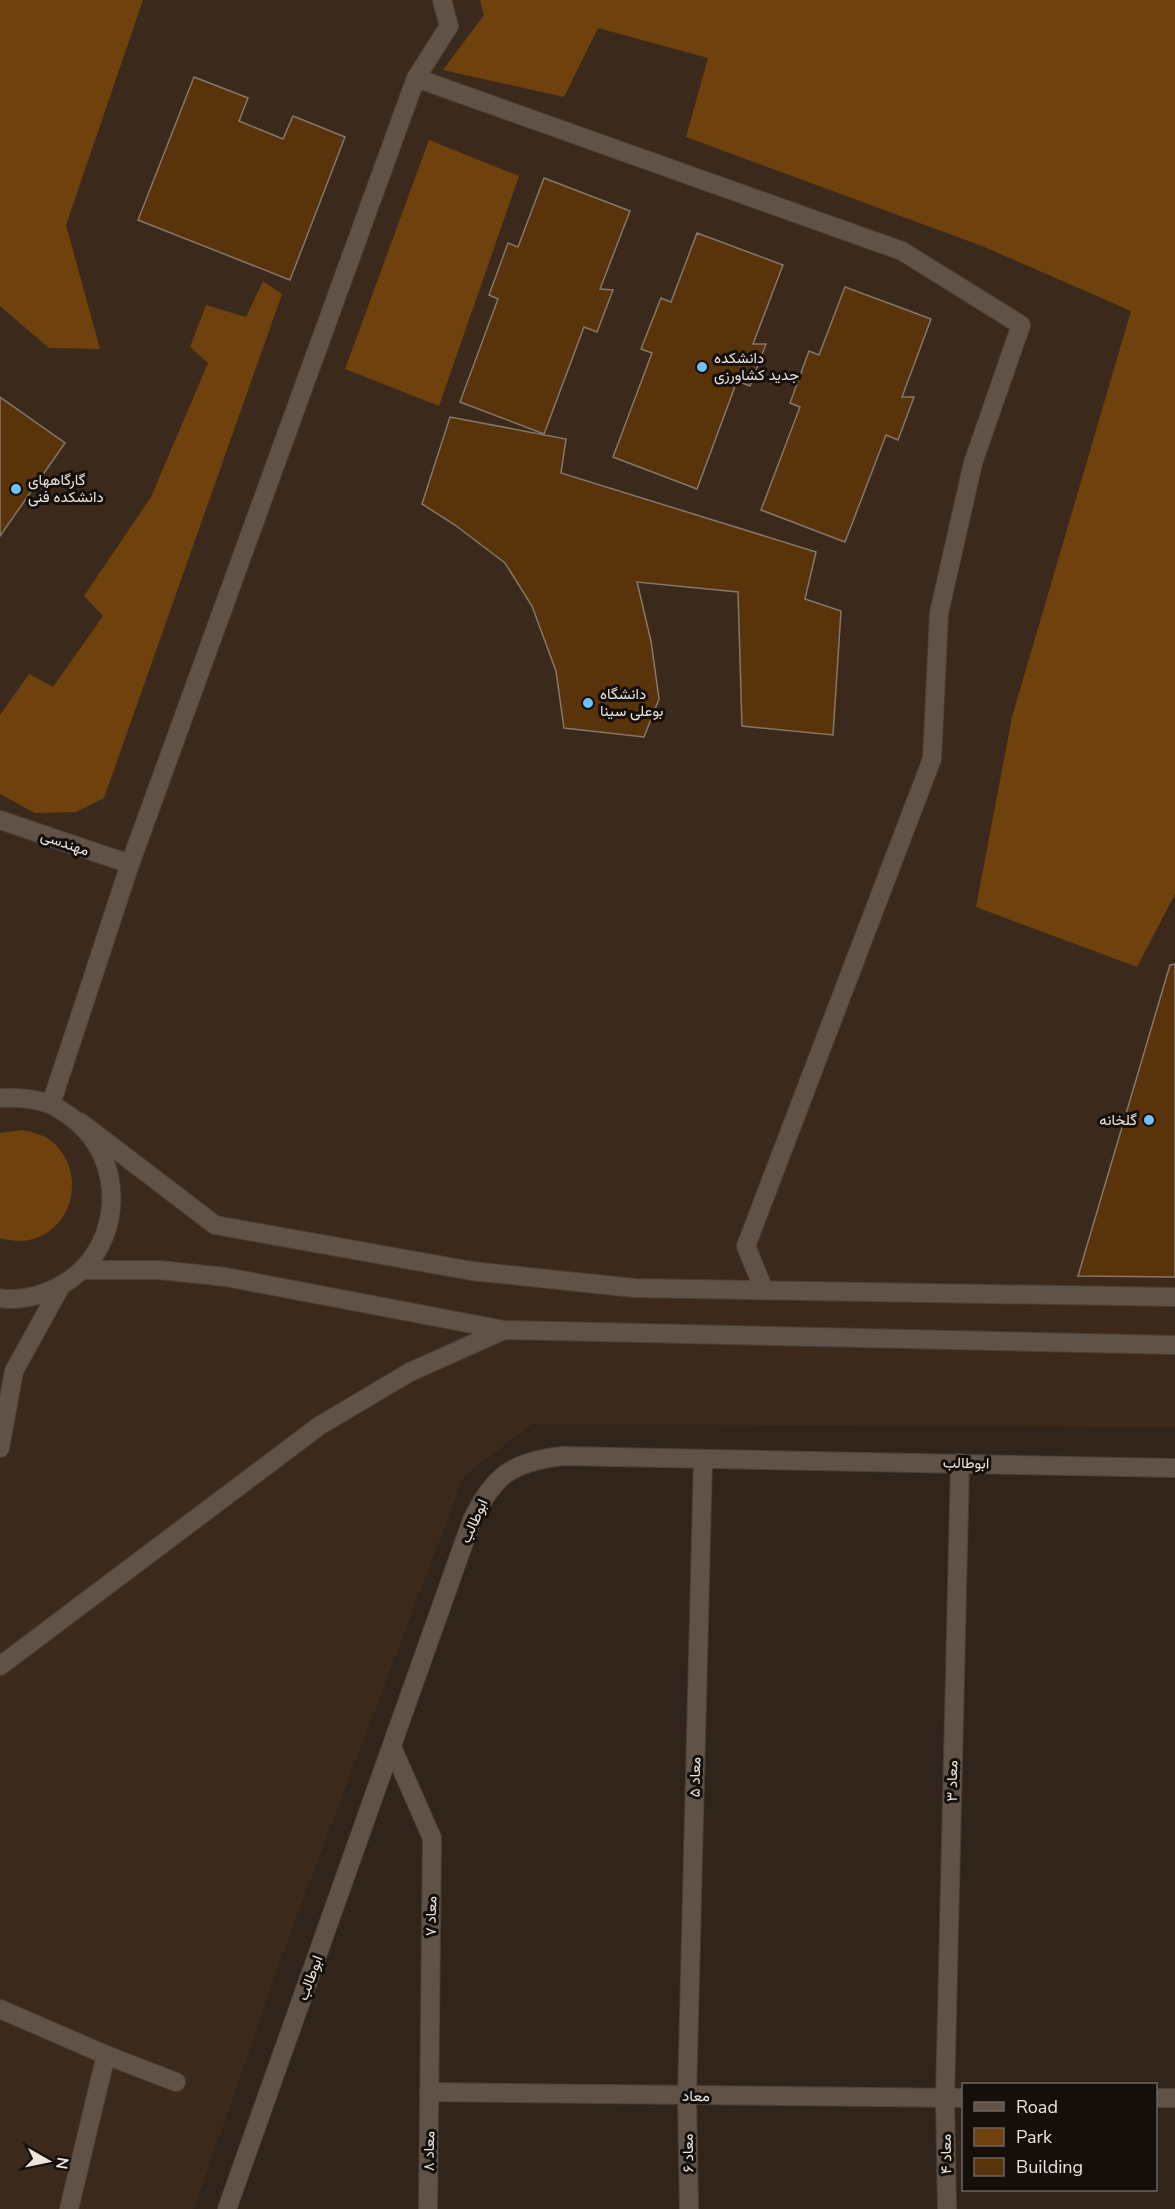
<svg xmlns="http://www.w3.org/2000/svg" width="1175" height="2209" viewBox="0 0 1175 2209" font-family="'Nunito Sans',Vazirmatn,sans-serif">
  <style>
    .built { fill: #3b2a1b }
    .green { fill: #6f410d }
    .building { fill: #593309; stroke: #85776b; stroke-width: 1.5 }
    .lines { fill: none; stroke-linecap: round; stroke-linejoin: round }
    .street-casing { stroke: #4b4139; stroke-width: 20 }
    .street { stroke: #605247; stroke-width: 18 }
    .poi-dot { fill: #71c1f4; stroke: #150f0b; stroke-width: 2 }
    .labels { text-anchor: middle; stroke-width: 6; stroke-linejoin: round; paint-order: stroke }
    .poi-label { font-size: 15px; fill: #ebe3dc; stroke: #150f0b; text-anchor: start }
    .street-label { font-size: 15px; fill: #ebe3dc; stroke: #150f0b }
  </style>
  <rect width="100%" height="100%" fill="#31251b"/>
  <polygon class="built" points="0,0 1175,0 1175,1427 532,1424 464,1476 291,1931 194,2209 0,2209"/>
  <g class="green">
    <polygon points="0,0 143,0 66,225 100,349 49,348 0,306"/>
    <polygon points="480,0 1175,0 1175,894 1137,967 976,907 1012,717 1131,311 982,246 686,137 708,58 598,28 564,97 443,70 484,15"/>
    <polygon points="429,140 519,176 439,406 345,369"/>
    <polygon points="263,281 282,294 104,798 76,812 35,813 0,794 0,715 29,674 53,687 103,616 84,596 151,497 208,363 190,347 206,305 246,317"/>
    <path d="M23,1130c12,3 25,6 33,15 32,34 14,92 -34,96 -6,0 -13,-1 -19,-2l-3,-1v-105z"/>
  </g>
  <g class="building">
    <polygon points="194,77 248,98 239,121 283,139 293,116 345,137 290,280 138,220"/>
    <polygon points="544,178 630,211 600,289 613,290 597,332 584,327 544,434 460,402 498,299 489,295 508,243 518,247"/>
    <polygon points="697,233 783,265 753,344 766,344 750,386 737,381 697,489 613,457 652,353 641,349 661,298 671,302"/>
    <polygon points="845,287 931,319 902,397 914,397 898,440 886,435 845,542 761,510 800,407 790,403 809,351 819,355"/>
    <polygon points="0,397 65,443 0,536"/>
    <polygon points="450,417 566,439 561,473 816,552 805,599 841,611 833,735 742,726 738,592 637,582 651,641 659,699 644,737 564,728 556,671 532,606 505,563 455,525 422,504"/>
    <polygon points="1175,964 1175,1277 1078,1276 1170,965"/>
  </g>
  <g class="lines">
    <defs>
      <g id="street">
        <polyline points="416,78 902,251 1021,325 973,463 939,613 932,759 746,1246 764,1290"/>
        <polyline points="0,820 130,864"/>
        <path d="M0,1098c17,-1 33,0 50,6 5,2 10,6 15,9 68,43 60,148 -16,178 -15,6 -32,10 -49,7"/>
        <polyline points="51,1104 130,864 416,78 449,26 442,0"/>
        <polyline points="80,1122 215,1225 472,1271 634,1288 1175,1297"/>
        <polyline points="82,1270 159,1270 226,1277 504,1330 1175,1345"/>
        <polyline points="0,1448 14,1371 61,1286"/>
        <polyline points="0,1666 319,1426 410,1372 504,1330"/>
        <polyline points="392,1747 432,1838 428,2209"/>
        <polyline points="0,2009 106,2055 176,2082"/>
        <polyline points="429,2092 964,2098"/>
        <polyline points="1156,2098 1175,2098"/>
        <polyline points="69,2209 106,2055"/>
        <path d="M227,2209l245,-689c23,-46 40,-58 91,-64l612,12"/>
        <polyline points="689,2209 687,2096 703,1459"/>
        <polyline points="947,2209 945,2098 960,1463"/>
      </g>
    </defs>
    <use href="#street" class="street-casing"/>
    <use href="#street" class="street"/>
  </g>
  <g class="poi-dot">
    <circle cx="702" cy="367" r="6"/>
    <circle cx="16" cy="489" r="6"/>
    <circle cx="588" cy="703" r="6"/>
    <circle cx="1149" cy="1120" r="6"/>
  </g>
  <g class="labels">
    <g class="poi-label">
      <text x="714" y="363">دانشکده<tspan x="714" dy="17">جدید کشاورزی</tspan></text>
      <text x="28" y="485">گارگاههای<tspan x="28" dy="17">دانشکده فنی</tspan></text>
      <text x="600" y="699">دانشگاه<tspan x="600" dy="17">بوعلی سینا</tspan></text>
      <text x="1137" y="1125" text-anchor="end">گلخانه</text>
    </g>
    <g class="street-label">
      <text transform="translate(65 843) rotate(19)" y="5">مهندسی</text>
      <text transform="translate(966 1463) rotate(1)" y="5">ابوطالب</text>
      <text transform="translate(474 1521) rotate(-66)" y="5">ابوطالب</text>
      <text transform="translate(695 1777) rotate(-89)" y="5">معاد ۵</text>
      <text transform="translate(952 1781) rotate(-89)" y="5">معاد ۳</text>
      <text transform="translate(431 1916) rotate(-89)" y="5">معاد ۷</text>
      <text transform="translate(310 1978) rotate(-70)" y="5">ابوطالب</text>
      <text transform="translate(696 2096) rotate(1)" y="5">معاد</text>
      <text transform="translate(429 2151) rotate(-89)" y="5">معاد ۸</text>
      <text transform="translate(688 2153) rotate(-91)" y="5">معاد ۶</text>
      <text transform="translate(946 2154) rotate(-91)" y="5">معاد ۴</text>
    </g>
  </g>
  <rect x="962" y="2083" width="195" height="108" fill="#150f0b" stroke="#6b645f" stroke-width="1.5"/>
  <rect x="974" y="2102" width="30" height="9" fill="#605247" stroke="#6b645f" stroke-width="1.5"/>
  <text x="1016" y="2113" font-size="18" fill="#ebe3dc">Road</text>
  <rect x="974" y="2128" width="30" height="18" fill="#6f410d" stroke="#6b645f" stroke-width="1.5"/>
  <text x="1016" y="2143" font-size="18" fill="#ebe3dc">Park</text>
  <rect x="974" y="2158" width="30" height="18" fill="#593309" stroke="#6b645f" stroke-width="1.5"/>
  <text x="1016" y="2173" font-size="18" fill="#ebe3dc">Building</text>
  <g transform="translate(48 2161) rotate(99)" stroke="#150f0b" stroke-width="4.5" paint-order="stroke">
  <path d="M0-4.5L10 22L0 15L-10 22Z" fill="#ebe3dc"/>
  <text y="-9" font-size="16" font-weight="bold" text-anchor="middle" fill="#ebe3dc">N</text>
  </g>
</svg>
